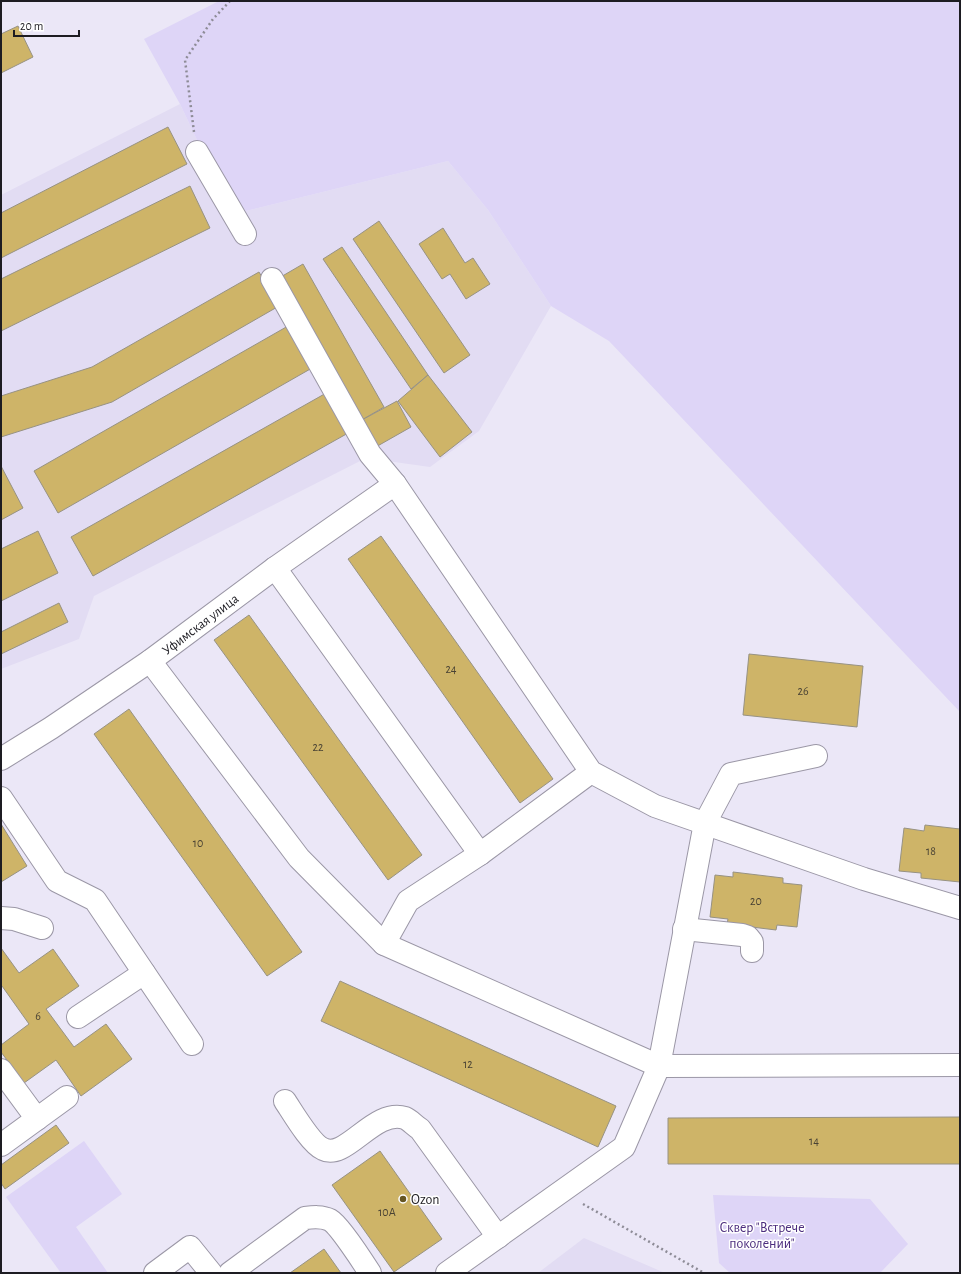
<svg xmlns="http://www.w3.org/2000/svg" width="961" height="1274" viewBox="0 0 961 1274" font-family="'Alegreya Sans',sans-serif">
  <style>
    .built { fill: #e2dcf3 }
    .green { fill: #ded5f7 }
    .building { fill: #ceb468; stroke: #979283 }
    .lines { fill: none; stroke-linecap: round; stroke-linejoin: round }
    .minor-casing { stroke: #9b97a6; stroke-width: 24 }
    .path { stroke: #8e8c97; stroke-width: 2.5; stroke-dasharray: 2 3; stroke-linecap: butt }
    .minor { stroke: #fff; stroke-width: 22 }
    .poi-dot { fill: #655522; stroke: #fff; stroke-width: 1.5 }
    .labels { text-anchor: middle; stroke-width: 3; stroke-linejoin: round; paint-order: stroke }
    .number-label { font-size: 12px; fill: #494234 }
    .street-label { font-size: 14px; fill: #1d1c22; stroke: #fff }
    .poi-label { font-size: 14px; fill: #1d1c22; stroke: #fff; text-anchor: start }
    .park-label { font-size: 14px; fill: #4c2d7e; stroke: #fff }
  </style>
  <rect width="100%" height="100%" fill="#ebe7f7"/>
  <g class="built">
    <polygon points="180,104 215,178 246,211 448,161 488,210 551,306 479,431 430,467 366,458 94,596 79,639 1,669 1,195"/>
    <polygon points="584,1238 665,1273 538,1273"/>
  </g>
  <g class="green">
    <polygon points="219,1 960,1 960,712 609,341 551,306 488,210 448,161 246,211 215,178 180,104 144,39"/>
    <polygon points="84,1141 122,1194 76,1227 108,1273 61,1273 6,1197"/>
    <polygon points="713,1195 870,1199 908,1244 880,1273 730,1273 719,1263"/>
  </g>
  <g class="building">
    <polygon points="18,26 33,57 1,73 1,34"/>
    <polygon points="168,127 187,164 1,258 1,213"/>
    <polygon points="190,186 210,228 1,331 1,279"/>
    <polygon points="379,221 470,355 444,373 353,239"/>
    <polygon points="443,228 465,263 473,258 490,284 466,299 450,274 442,279 419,244"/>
    <polygon points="342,247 428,375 411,389 323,259"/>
    <polygon points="303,264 384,407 360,421 279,278"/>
    <polygon points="259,272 279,306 112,402 1,437 1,396 92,367"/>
    <polygon points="288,326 312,368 58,513 34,471"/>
    <polygon points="428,375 472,432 440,457 398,401"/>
    <polygon points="328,392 350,432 93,576 71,537"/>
    <polygon points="397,401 411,427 374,448 360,421"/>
    <polygon points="1,466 23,508 1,520"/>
    <polygon points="38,531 58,573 1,601 1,549"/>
    <polygon points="381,536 553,779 520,803 348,559"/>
    <polygon points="59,603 68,622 1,654 1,632"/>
    <polygon points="249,615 422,855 388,880 214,640"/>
    <polygon points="749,654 863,666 857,727 743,715"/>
    <polygon points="129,709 302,952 267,976 94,734"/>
    <polygon points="1,824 27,866 1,882"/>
    <polygon points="925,825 960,829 960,882 921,878 921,873 899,871 904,828 924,831"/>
    <polygon points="733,872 783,878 783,883 802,885 797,927 777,925 776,930 727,924 728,919 710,917 715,875 733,877"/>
    <polygon points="1,948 19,973 53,949 79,986 46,1009 74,1047 106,1024 132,1059 81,1096 56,1060 24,1083 1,1052 1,1045 29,1024 2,986 1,987"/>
    <polygon points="340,981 616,1106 598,1147 321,1021"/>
    <polygon points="960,1117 960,1164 668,1164 668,1118"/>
    <polygon points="56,1125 69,1143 5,1189 1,1183 1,1165"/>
    <polygon points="380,1151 442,1239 394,1272 332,1185"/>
    <polygon points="324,1249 341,1273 290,1273"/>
  </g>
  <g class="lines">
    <defs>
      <g id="minor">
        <polyline points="197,152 245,234"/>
        <polyline points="272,279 370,454 395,484 591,772 655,806 864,879 960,908"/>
        <polyline points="275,568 480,854"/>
        <polyline points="150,661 299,858 384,944 659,1066 960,1065"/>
        <polyline points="1,759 51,728 150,661 275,568 395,484"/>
        <polyline points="1,798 57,881 95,900 192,1044"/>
        <polyline points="1,918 14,919 42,928"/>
        <polyline points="684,929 742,935 748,937 752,942 752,951"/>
        <polyline points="384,944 408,901 480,854 591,772"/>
        <polyline points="78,1017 144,973"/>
        <polyline points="1,1070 37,1119"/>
        <path d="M285,1101c8,12 26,43 38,48 23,12 51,-41 82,-31 5,2 10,8 15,11l78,108"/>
        <polyline points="1,1145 67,1097"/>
        <polyline points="155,1273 190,1247 211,1273"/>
        <path d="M230,1273l75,-55c8,-1 17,-2 25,2 9,5 33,42 40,53"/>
        <polyline points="447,1273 624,1147 659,1066 705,823 731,774 816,756"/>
      </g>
    </defs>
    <use href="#minor" class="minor-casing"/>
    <g class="path">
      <polyline points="194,132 185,60 213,19 230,1"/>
      <polyline points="583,1204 704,1273"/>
    </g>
    <use href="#minor" class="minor"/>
  </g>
  <circle class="poi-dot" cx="403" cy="1199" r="4"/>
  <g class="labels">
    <g class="number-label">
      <text x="451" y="673">24</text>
      <text x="803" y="695">26</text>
      <text x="318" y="751">22</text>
      <text x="198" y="847">10</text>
      <text x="931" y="855">18</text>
      <text x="756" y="905">20</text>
      <text x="38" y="1020">6</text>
      <text x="468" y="1068">12</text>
      <text x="814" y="1145">14</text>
      <text x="387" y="1216">10А</text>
    </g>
    <g class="street-label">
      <text transform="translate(200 624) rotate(-37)" y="5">Уфимская улица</text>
    </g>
    <g class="poi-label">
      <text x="411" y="1204">Ozon</text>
    </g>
    <g class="park-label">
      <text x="762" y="1232">Сквер "Встрече<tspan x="762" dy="16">поколений"</tspan></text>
    </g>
  </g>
  <rect width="961" height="1274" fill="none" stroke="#1d1c22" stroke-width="4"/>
  <path d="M14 30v6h65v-6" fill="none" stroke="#1d1c22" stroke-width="2"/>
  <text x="20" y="30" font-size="12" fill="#1d1c22" stroke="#ffffff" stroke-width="3" paint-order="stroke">20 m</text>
</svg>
